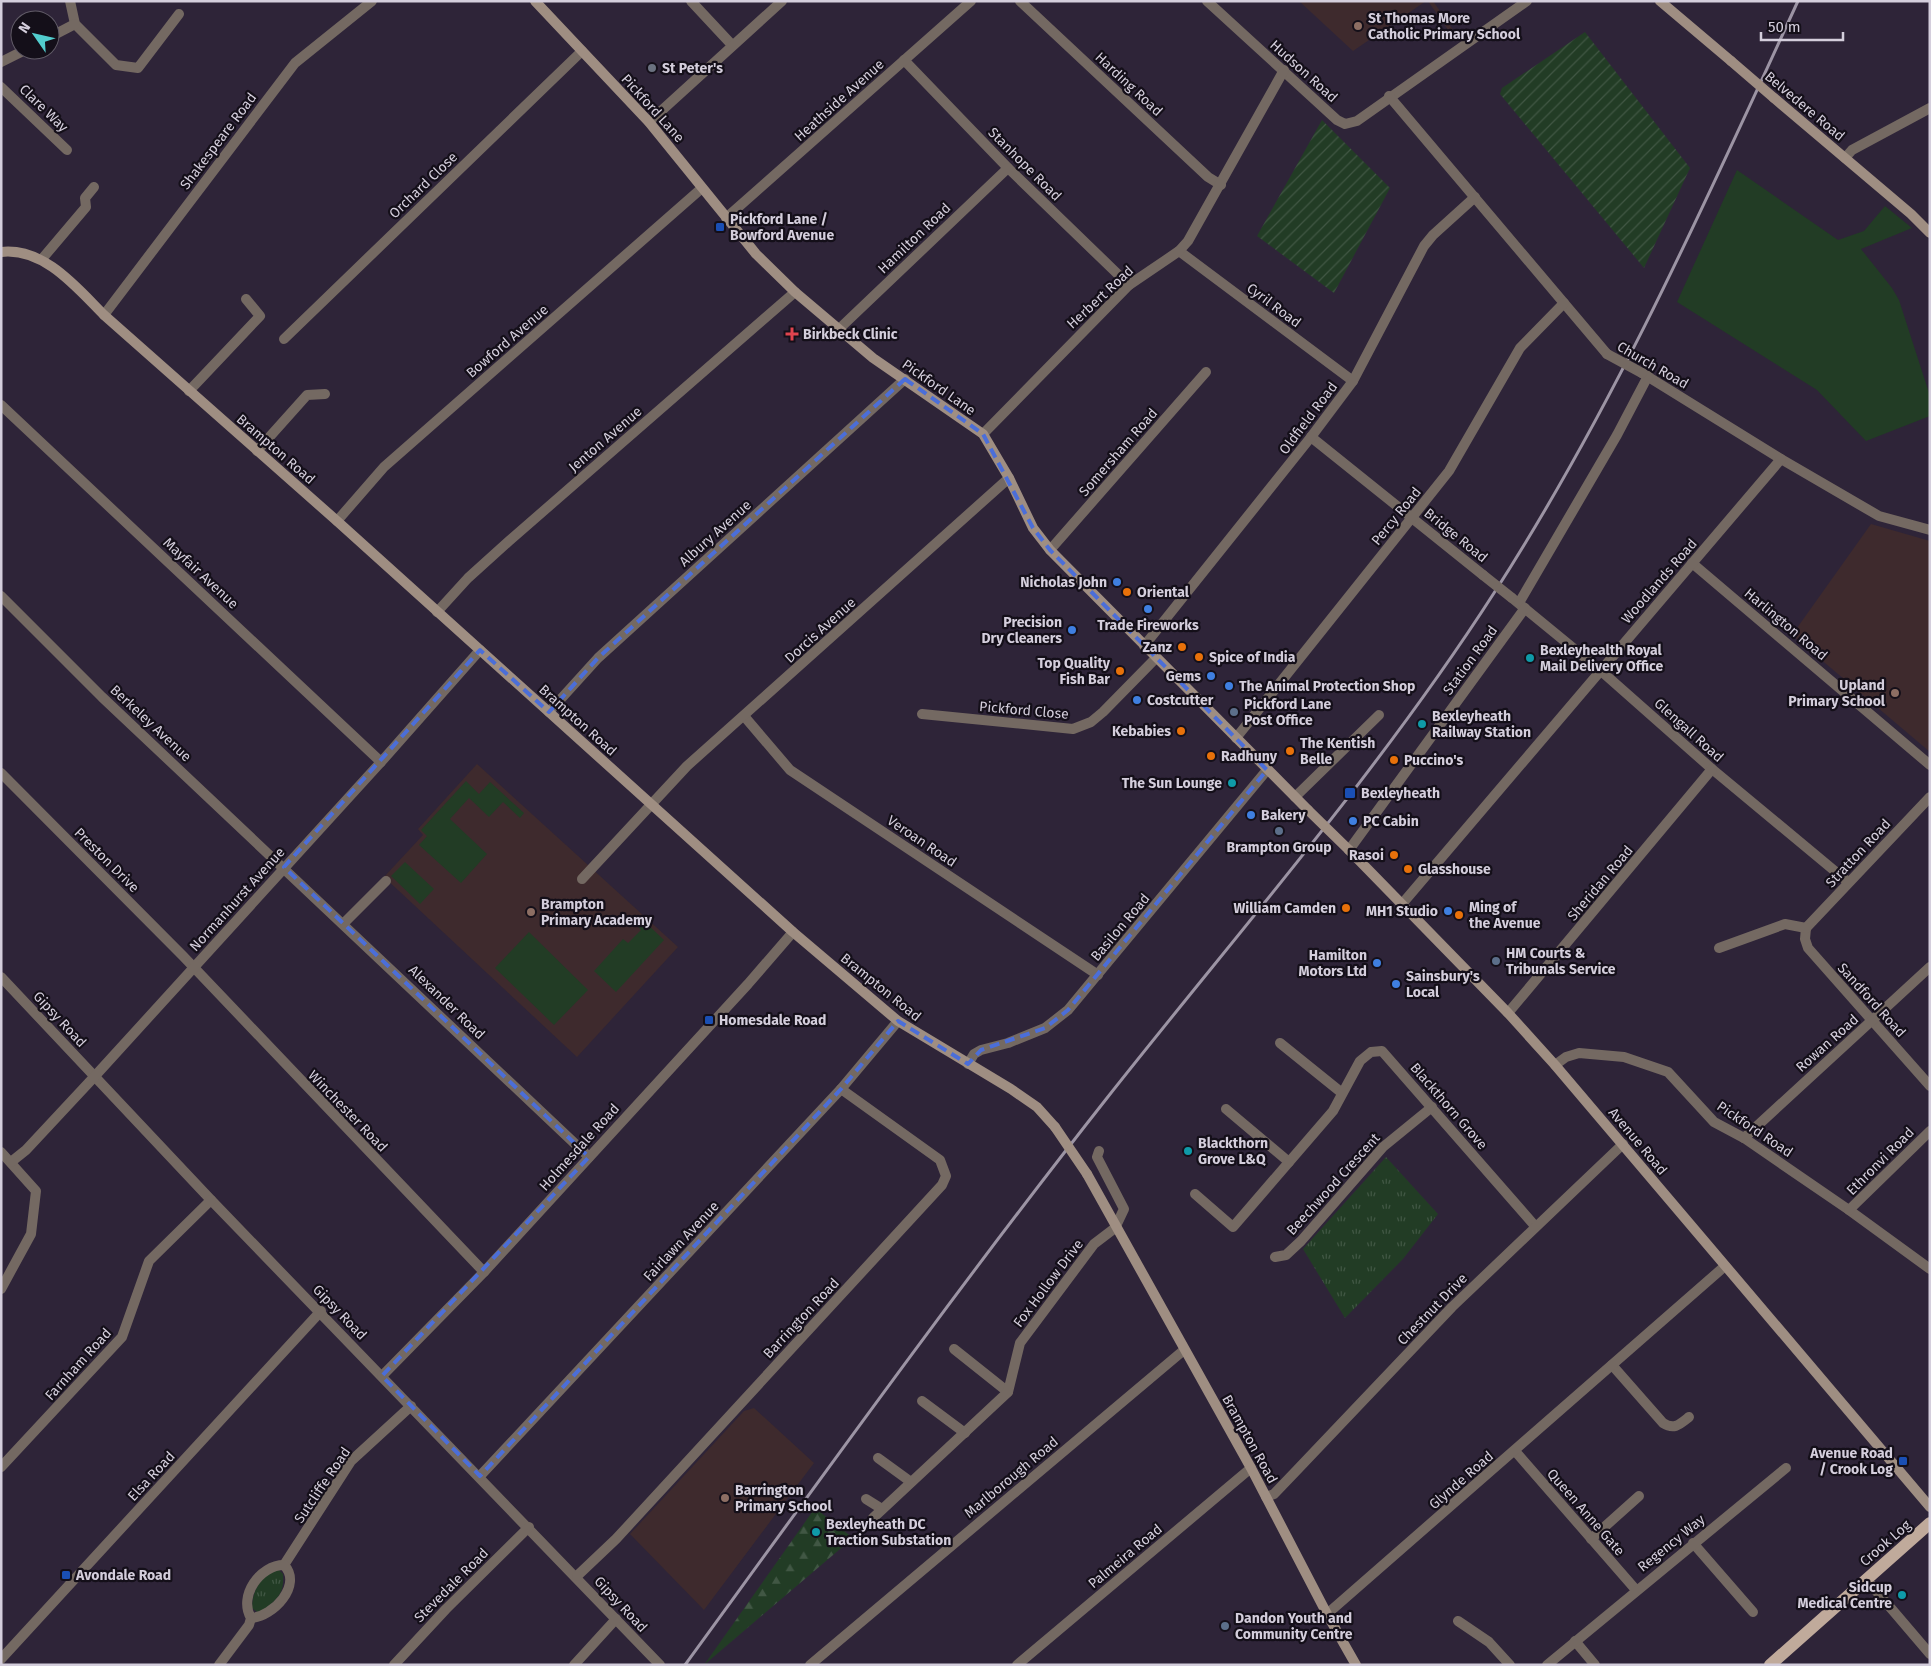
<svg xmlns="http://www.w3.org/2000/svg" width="1931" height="1666" viewBox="0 0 1931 1666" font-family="'Fira Sans',sans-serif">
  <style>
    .education { fill: #3e2a2d }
    .grass { fill: url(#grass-tufts) }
    .forest { fill: url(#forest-firs) }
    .park { fill: #223c25 }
    .garden { fill: url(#garden-furrows) }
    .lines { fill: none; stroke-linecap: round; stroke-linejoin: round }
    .street { stroke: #746962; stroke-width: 10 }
    .secondary { stroke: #9f8e82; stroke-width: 10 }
    .primary { stroke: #c0aa9b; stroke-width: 12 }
    .rail { stroke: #9c94a4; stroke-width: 3 }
    .street-bridge { stroke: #746962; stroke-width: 10 }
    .secondary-bridge { stroke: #9f8e82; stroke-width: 10 }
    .marked { fill: none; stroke: #4b6ed9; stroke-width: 4; stroke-dasharray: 10 6; stroke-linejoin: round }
    .education-dot { fill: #8d6e63; stroke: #140f19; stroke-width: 2 }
    .worship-dot { fill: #6b7280; stroke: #140f19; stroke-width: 2 }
    .transit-dot { fill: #1a4fb4; stroke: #140f19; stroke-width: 2 }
    .health-dot { fill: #e0444e; stroke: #140f19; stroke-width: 2 }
    .shop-dot { fill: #3f7fe0; stroke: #140f19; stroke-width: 2 }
    .food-dot { fill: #e8710a; stroke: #140f19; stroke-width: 2 }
    .culture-dot { fill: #0f9aa8; stroke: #140f19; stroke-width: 2 }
    .service-dot { fill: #5c6f8a; stroke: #140f19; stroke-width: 2 }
    .labels { text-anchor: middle; stroke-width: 4.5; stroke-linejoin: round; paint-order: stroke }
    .poi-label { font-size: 14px; font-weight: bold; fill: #d4cedc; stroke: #140f19; text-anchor: start }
    .street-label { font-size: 14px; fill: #d4cedc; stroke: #140f19 }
  </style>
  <defs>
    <pattern id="grass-tufts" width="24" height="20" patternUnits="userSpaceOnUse" patternTransform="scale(1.25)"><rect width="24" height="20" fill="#223c25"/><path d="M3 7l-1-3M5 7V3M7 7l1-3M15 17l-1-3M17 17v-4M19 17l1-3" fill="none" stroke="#415744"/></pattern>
    <pattern id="forest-firs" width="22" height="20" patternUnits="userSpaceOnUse" patternTransform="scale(1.25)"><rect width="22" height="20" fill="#223c25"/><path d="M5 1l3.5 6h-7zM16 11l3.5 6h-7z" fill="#415744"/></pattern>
    <pattern id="garden-furrows" width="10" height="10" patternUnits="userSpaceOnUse" patternTransform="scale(1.25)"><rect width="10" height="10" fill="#223c25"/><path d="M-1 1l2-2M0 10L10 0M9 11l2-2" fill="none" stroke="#415744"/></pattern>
  </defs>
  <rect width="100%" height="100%" fill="#2e2438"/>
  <g class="education">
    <polygon points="1299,1 1426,1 1353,51"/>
    <polygon points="1428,1 1433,1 1458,37 1455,40"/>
    <polygon points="1871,524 1930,541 1930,752 1792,635"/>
    <polygon points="477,764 678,947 577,1057 384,877 423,835 418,829"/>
    <polygon points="754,1408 814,1463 704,1610 630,1534 744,1411"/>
  </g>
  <g class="grass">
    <polygon points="1386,1157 1438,1214 1403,1259 1345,1318 1303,1249"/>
    <path d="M279,1570l4,4c2,20 -7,26 -21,38h-5l-5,-4c0,-17 9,-34 27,-38z"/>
  </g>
  <polygon class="forest" points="815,1508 853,1538 704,1665"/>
  <g class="park">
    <polygon points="1737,170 1838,240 1864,231 1885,206 1912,228 1861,249 1892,288 1899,300 1930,396 1930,416 1866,441 1817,390 1677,302"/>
    <polygon points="466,781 479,794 490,782 524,813 520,818 503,802 489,817 469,798 450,819 487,854 461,883 419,845 427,836 421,830"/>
    <polygon points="405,862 434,889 420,904 391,876"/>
    <polygon points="641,918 664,940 616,992 594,971 623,939 628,943 641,930 636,924"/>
    <polygon points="529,932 588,990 554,1025 495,968"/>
  </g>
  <g class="garden">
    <polygon points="1585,32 1690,168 1644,268 1500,94 1502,88"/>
    <polygon points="1322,120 1390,188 1334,293 1257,236"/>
  </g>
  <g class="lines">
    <g class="street">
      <polyline points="70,1 75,24 116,65 138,68 179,14"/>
      <polyline points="691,1 732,45"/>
      <polyline points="1020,1 1208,177 1221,185"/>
      <polyline points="1207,1 1337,120 1345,124 1357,121 1527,1"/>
      <polyline points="50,37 75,24"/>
      <polyline points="904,60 1008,168 1129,285"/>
      <polyline points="1,62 25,50"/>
      <polyline points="1,87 67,150"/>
      <polyline points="1389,96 1607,354"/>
      <polyline points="649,122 782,1"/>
      <polyline points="1845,158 1852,150 1930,108"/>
      <polyline points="726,218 971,1"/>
      <polyline points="1179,251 1353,381"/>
      <polyline points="42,259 86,207 85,198 94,187"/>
      <polyline points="104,315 295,63 372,1"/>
      <polyline points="839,329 1008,168"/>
      <polyline points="284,339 582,51"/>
      <polyline points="1642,373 1781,459 1879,516 1930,530"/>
      <polyline points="189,391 260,316 246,299"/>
      <polyline points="1,405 381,762"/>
      <polyline points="983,434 1129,285 1179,251 1188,241 1284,70"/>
      <polyline points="1311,437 1483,575"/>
      <polyline points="257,451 307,395 325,394"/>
      <polyline points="337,521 384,467 702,188"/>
      <polyline points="1050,550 1206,372"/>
      <polyline points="1692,563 1930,765"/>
      <polyline points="1,596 102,697 589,1157"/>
      <polyline points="1512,598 1600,670 1712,769 1848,882"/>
      <polyline points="1519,603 1617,435 1648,376"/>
      <polyline points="437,612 468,578 509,541 795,292"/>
      <polyline points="1144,646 1311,437 1353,381 1424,246 1433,235 1475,197"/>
      <polyline points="549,712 598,658 905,379"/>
      <polyline points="922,714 1073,729 1091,722 1103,712 1156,658"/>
      <polyline points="744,716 790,770 1098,975"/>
      <polyline points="1236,738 1449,471 1520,348 1564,303"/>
      <polyline points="1,773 183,956 484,1272"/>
      <polyline points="1295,797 1379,715"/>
      <polyline points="1349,850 1525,608"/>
      <polyline points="582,879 687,766 1009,478"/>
      <polyline points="1402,904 1781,459"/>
      <polyline points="344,923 386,881"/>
      <polyline points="1806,928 1805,939 1808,948 1930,1086"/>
      <polyline points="1806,928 1930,797"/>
      <polyline points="1719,948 1785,924 1806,928"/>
      <polyline points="1,977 211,1200 660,1665"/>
      <polyline points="1508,1013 1712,769"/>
      <polyline points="1280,1043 1342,1093"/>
      <polyline points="968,1064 974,1054 981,1050 1008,1043 1045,1028 1068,1010 1267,770"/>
      <polyline points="1555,1065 1566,1057 1579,1053 1624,1057 1668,1072 1714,1122 1744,1138 1849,1210 1930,1269"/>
      <polyline points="1226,1109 1289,1162"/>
      <polyline points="1744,1138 1930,967"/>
      <polyline points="1,1152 36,1191 31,1234 1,1289"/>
      <polyline points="11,1162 26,1150 95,1076 381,762 480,650"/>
      <polyline points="1195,1194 1233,1227 1333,1111 1360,1061 1371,1052 1382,1051 1535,1226"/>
      <polyline points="1849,1210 1930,1131"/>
      <polyline points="1275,1257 1286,1255 1301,1241 1383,1147 1432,1107"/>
      <polyline points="954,1349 1008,1392"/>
      <path d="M1612,1365l51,58c11,7 16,2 26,-6"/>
      <polyline points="382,1376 484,1272 748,984 793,932"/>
      <polyline points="922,1401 965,1433"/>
      <polyline points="1515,1451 1636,1590"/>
      <polyline points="878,1458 911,1482"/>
      <polyline points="1,1467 122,1337 149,1261 211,1200"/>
      <polyline points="480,1476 841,1089 898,1021"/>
      <polyline points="1266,1497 1274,1494 1297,1470 1452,1307 1623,1144"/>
      <polyline points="866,1499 882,1509"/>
      <polyline points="873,1518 1008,1392 1020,1343 1094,1244 1115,1228 1124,1209 1097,1157 1099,1151"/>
      <polyline points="1591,1539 1639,1496"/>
      <polyline points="1693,1543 1753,1612"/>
      <polyline points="284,1565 351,1461 411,1406"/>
      <polyline points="577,1576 616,1539 942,1185 946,1176 940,1160 841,1089"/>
      <polyline points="1866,1579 1930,1654"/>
      <polyline points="1327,1614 1725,1266"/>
      <polyline points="1458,1621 1489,1642 1510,1665"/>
      <polyline points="1575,1641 1595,1665"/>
      <polyline points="1,1659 321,1311"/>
      <path d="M219,1665l30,-40 2,-7c-13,-22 9,-53 33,-53 19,20 -11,52 -33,53"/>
      <polyline points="394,1665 446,1609 529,1527"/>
      <polyline points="574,1665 616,1619"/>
      <polyline points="810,1665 1184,1350"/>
      <polyline points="1017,1665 1251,1468"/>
      <polyline points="1547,1665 1786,1468"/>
    </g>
    <g class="secondary">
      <polyline points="535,1 649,122 756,254 795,292 873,358 983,434 1009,478 1033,528 1050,550 1308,810"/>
      <polyline points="1660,1 1731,61"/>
      <polyline points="1774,98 1911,214 1930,233"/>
      <path d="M1,252c43,-5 76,36 103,63l233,206 456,411 105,89 113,68 26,18 18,20"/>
      <polyline points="1349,850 1508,1013 1555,1065 1930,1507"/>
      <polyline points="1087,1174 1251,1468 1327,1614 1356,1665"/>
    </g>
    <polyline class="primary" points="1770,1665 1930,1523"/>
    <path class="rail" d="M685,1665c139,-191 276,-382 422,-567 131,-166 272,-326 387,-505 120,-186 211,-390 304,-592"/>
    <g class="street-bridge">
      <polyline points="1607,354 1642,373"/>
      <polyline points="1483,575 1512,598"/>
    </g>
    <g class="secondary-bridge">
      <polyline points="1731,61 1774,98"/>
      <polyline points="1308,810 1349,850"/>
      <polyline points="1055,1127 1087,1174"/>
    </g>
  </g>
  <path class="marked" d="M905,379l78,55 50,94 17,22 217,220 -199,240 -23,18 -64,22 -13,14 -70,-43 -57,68 -361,387 -98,-100 207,-219 -305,-290 196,-217 69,62 49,-54z"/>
  <g class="education-dot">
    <circle cx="1358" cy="26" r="5"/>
    <circle cx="1895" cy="693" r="5"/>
    <circle cx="531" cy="912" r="5"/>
    <circle cx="725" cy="1498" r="5"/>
  </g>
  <circle class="worship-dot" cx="652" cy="68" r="5"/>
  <g class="transit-dot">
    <rect x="715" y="222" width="10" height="10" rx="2.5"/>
    <rect x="1344" y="787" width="12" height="12" rx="2.5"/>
    <rect x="704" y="1015" width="10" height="10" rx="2.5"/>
    <rect x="1898" y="1456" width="10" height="10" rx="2.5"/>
    <rect x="61" y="1570" width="10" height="10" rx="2.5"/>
  </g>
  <path class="health-dot" d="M789.5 326.5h5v5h5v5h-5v5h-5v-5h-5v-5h5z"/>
  <g class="shop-dot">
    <circle cx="1117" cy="582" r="5"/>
    <circle cx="1148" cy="609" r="5"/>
    <circle cx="1072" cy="630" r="5"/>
    <circle cx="1211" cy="676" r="5"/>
    <circle cx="1229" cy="686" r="5"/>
    <circle cx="1137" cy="700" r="5"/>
    <circle cx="1251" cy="815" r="5"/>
    <circle cx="1353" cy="821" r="5"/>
    <circle cx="1448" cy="911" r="5"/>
    <circle cx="1377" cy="963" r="5"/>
    <circle cx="1396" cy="984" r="5"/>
  </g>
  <g class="food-dot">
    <circle cx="1127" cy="592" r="5"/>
    <circle cx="1182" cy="647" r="5"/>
    <circle cx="1199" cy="657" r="5"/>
    <circle cx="1120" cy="671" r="5"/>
    <circle cx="1181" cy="731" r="5"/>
    <circle cx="1290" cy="751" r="5"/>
    <circle cx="1211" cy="756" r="5"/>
    <circle cx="1394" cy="760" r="5"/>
    <circle cx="1394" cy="855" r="5"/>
    <circle cx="1408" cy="869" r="5"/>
    <circle cx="1346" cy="908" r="5"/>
    <circle cx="1459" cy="915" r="5"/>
  </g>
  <g class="culture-dot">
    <circle cx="1530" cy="658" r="5"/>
    <circle cx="1422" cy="724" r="5"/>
    <circle cx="1232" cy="783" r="5"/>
    <circle cx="1188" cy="1151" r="5"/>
    <circle cx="816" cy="1532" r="5"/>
    <circle cx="1902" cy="1595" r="5"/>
  </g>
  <g class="service-dot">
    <circle cx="1234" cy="712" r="5"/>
    <circle cx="1279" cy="831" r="5"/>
    <circle cx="1496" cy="961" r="5"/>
    <circle cx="1225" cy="1626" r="5"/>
  </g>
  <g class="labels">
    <g class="poi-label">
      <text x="1368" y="23">St Thomas More<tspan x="1368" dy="16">Catholic Primary School</tspan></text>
      <text x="662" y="73">St Peter's</text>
      <text x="730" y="224">Pickford Lane /<tspan x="730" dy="16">Bowford Avenue</tspan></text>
      <text x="803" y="339">Birkbeck Clinic</text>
      <text x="1107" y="587" text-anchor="end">Nicholas John</text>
      <text x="1137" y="597">Oriental</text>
      <text x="1062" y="627" text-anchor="end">Precision<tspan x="1062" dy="16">Dry Cleaners</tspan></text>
      <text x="1148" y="630" text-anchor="middle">Trade Fireworks</text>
      <text x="1172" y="652" text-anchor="end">Zanz</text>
      <text x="1540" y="655">Bexleyhealth Royal<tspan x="1540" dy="16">Mail Delivery Office</tspan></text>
      <text x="1209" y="662">Spice of India</text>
      <text x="1110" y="668" text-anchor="end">Top Quality<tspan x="1110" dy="16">Fish Bar</tspan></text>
      <text x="1201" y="681" text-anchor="end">Gems</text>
      <text x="1885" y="690" text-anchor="end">Upland<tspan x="1885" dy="16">Primary School</tspan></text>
      <text x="1239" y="691">The Animal Protection Shop</text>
      <text x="1147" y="705">Costcutter</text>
      <text x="1244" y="709">Pickford Lane<tspan x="1244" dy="16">Post Office</tspan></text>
      <text x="1432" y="721">Bexleyheath<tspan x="1432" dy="16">Railway Station</tspan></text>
      <text x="1171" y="736" text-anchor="end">Kebabies</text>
      <text x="1300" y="748">The Kentish<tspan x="1300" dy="16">Belle</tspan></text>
      <text x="1221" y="761">Radhuny</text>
      <text x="1404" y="765">Puccino's</text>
      <text x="1222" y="788" text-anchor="end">The Sun Lounge</text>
      <text x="1361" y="798">Bexleyheath</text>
      <text x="1261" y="820">Bakery</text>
      <text x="1363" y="826">PC Cabin</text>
      <text x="1279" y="852" text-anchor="middle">Brampton Group</text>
      <text x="1384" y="860" text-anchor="end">Rasoi</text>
      <text x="1418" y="874">Glasshouse</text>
      <text x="541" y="909">Brampton<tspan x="541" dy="16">Primary Academy</tspan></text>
      <text x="1469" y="912">Ming of<tspan x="1469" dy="16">the Avenue</tspan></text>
      <text x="1336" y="913" text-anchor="end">William Camden</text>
      <text x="1438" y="916" text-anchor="end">MH1 Studio</text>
      <text x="1506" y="958">HM Courts &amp;<tspan x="1506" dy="16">Tribunals Service</tspan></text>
      <text x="1367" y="960" text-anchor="end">Hamilton<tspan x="1367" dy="16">Motors Ltd</tspan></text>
      <text x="1406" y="981">Sainsbury's<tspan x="1406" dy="16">Local</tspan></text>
      <text x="719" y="1025">Homesdale Road</text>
      <text x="1198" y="1148">Blackthorn<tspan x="1198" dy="16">Grove L&amp;Q</tspan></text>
      <text x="1893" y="1458" text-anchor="end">Avenue Road<tspan x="1893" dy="16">/ Crook Log</tspan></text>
      <text x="735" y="1495">Barrington<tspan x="735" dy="16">Primary School</tspan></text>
      <text x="826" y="1529">Bexleyheath DC<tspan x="826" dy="16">Traction Substation</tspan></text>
      <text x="76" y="1580">Avondale Road</text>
      <text x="1892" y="1592" text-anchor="end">Sidcup<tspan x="1892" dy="16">Medical Centre</tspan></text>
      <text x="1235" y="1623">Dandon Youth and<tspan x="1235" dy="16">Community Centre</tspan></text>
    </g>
    <g class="street-label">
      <text transform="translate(1304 71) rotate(42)" y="5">Hudson Road</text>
      <text transform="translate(1129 84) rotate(43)" y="5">Harding Road</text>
      <text transform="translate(839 100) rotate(-42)" y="5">Heathside Avenue</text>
      <text transform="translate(1805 106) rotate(40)" y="5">Belvedere Road</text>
      <text transform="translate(44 108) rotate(44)" y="5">Clare Way</text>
      <text transform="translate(653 108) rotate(48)" y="5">Pickford Lane</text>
      <text transform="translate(218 141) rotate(-53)" y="5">Shakespeare Road</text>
      <text transform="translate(1025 164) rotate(45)" y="5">Stanhope Road</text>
      <text transform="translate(423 185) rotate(-44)" y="5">Orchard Close</text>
      <text transform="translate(914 238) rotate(-44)" y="5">Hamilton Road</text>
      <text transform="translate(1100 297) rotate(-43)" y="5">Herbert Road</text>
      <text transform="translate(1274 305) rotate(37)" y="5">Cyril Road</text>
      <text transform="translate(507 341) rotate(-41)" y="5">Bowford Avenue</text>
      <text transform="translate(1653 365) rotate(30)" y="5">Church Road</text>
      <text transform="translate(939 387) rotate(35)" y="5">Pickford Lane</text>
      <text transform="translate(1308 418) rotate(-53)" y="5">Oldfield Road</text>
      <text transform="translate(605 439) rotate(-41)" y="5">Jenton Avenue</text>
      <text transform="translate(276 449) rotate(41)" y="5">Brampton Road</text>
      <text transform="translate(1118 452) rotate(-49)" y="5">Somersham Road</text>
      <text transform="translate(1396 516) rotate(-51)" y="5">Percy Road</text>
      <text transform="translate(715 533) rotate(-42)" y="5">Albury Avenue</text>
      <text transform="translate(1456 535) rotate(39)" y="5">Bridge Road</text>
      <text transform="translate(201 573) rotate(43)" y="5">Mayfair Avenue</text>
      <text transform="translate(1659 581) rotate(-49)" y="5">Woodlands Road</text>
      <text transform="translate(1786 624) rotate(40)" y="5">Harlington Road</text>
      <text transform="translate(820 630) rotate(-42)" y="5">Dorcis Avenue</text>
      <text transform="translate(1470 660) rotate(-54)" y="5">Station Road</text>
      <text transform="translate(1024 710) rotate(5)" y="5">Pickford Close</text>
      <text transform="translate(578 720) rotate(42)" y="5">Brampton Road</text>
      <text transform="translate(151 723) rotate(43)" y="5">Berkeley Avenue</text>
      <text transform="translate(1689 730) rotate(42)" y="5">Glengall Road</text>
      <text transform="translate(922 841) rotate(34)" y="5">Veroan Road</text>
      <text transform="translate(1858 853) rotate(-47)" y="5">Stratton Road</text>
      <text transform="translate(107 860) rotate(45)" y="5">Preston Drive</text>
      <text transform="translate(1600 883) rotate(-50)" y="5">Sheridan Road</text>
      <text transform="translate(237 899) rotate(-48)" y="5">Normanhurst Avenue</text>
      <text transform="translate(1120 927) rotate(-50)" y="5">Basilon Road</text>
      <text transform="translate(881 987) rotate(39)" y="5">Brampton Road</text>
      <text transform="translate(1872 1000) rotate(48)" y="5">Sandford Road</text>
      <text transform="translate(447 1002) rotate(44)" y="5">Alexander Road</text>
      <text transform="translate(60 1019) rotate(47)" y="5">Gipsy Road</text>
      <text transform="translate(1827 1043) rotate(-42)" y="5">Rowan Road</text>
      <text transform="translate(1449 1106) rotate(49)" y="5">Blackthorn Grove</text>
      <text transform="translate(348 1111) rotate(46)" y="5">Winchester Road</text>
      <text transform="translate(1755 1129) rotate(34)" y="5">Pickford Road</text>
      <text transform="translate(1638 1141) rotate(50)" y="5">Avenue Road</text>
      <text transform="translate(579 1147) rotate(-48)" y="5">Holmesdale Road</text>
      <text transform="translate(1880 1161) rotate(-45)" y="5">Ethronvi Road</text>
      <text transform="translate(1333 1184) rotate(-48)" y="5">Beechwood Crescent</text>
      <text transform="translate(681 1241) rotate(-47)" y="5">Fairlawn Avenue</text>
      <text transform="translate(1048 1283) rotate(-53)" y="5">Fox Hollow Drive</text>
      <text transform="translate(1432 1309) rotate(-46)" y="5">Chestnut Drive</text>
      <text transform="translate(340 1312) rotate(46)" y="5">Gipsy Road</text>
      <text transform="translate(801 1318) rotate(-47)" y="5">Barrington Road</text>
      <text transform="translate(78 1364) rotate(-48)" y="5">Farnham Road</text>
      <text transform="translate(1250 1439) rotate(61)" y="5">Brampton Road</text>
      <text transform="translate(151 1476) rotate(-47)" y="5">Elsa Road</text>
      <text transform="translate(1011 1477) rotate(-40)" y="5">Marlborough Road</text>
      <text transform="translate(1461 1480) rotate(-41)" y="5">Glynde Road</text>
      <text transform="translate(322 1485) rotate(-56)" y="5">Sutcliffe Road</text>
      <text transform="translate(1586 1512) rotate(49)" y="5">Queen Anne Gate</text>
      <text transform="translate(1671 1543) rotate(-39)" y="5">Regency Way</text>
      <text transform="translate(1885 1543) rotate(-41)" y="5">Crook Log</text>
      <text transform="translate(1125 1556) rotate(-40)" y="5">Palmeira Road</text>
      <text transform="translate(451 1585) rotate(-45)" y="5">Stevedale Road</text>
      <text transform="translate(621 1604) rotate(47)" y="5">Gipsy Road</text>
    </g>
  </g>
  <rect width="1931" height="1666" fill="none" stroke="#d4cedc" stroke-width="5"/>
  <g transform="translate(35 35) rotate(304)"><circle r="24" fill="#140f19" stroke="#615b67"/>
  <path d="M0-4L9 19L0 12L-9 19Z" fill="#52cdce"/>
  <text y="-8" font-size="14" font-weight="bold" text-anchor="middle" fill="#d4cedc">N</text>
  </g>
  <path d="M1761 32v8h82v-8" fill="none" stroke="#d4cedc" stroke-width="2.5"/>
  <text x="1768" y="32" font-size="15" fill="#d4cedc" stroke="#140f19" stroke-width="4" paint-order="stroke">50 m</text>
</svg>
